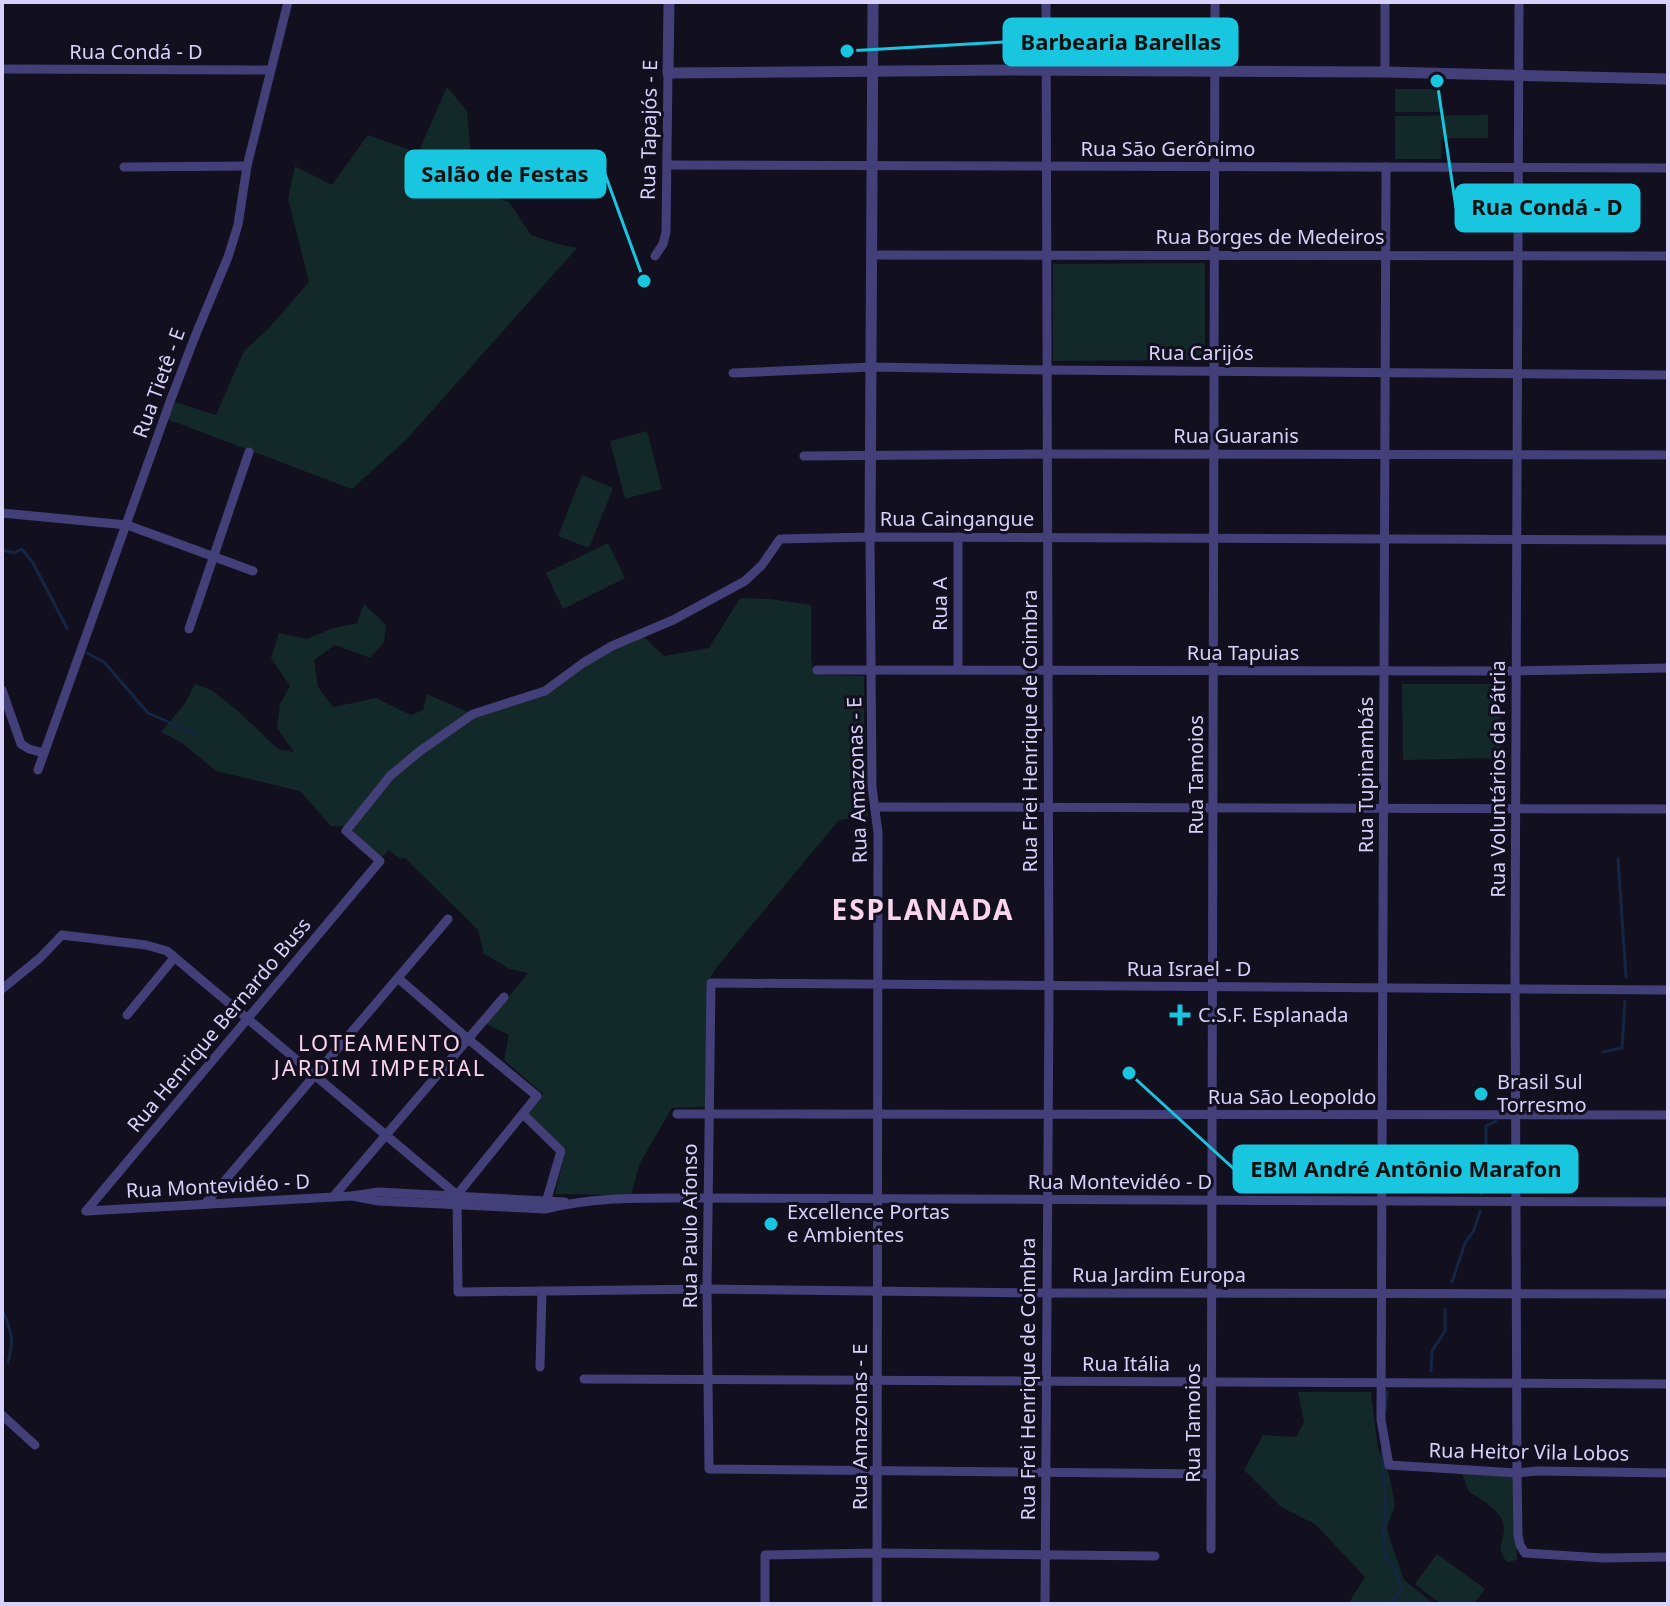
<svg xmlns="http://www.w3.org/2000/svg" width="1670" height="1606" viewBox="0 0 1670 1606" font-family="'Noto Sans',sans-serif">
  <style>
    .green { fill: #132828 }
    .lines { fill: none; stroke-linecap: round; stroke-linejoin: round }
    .stream { stroke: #142644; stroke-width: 3 }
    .minor { stroke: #433f79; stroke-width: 9 }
    .tertiary { stroke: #433f79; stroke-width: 11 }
    .poi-dot { fill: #19c6e0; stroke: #120f1f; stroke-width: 3 }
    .labels { text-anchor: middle; stroke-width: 6; stroke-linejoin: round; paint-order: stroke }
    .street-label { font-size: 20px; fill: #d8d2fa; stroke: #120f1f }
    .poi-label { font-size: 20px; fill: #d8d2fa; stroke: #120f1f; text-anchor: start }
    .neighbourhood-label { font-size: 22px; letter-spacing: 2px; fill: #fad4eb; stroke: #120f1f }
    .district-label { font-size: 28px; font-weight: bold; letter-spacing: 2px; fill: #fad4eb; stroke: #120f1f }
    .leader { fill: none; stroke: #19c6e0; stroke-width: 3 }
    .callout-dot { fill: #19c6e0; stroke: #120f1f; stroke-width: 3 }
    .callout { fill: #19c6e0; stroke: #19c6e0; stroke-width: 3 }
    .callout-label { font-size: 22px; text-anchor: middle; font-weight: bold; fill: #111 }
  </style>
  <rect width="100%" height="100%" fill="#120f1f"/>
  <g class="green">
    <polygon points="447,87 467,111 474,189 509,202 531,235 558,244 577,248 406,440 352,489 167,419 172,401 216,415 244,351 270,327 309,282 288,199 295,166 332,185 368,135 418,153"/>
    <rect x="1395" y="89" width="46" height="23"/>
    <polygon points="1488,115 1488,138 1442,138 1441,159 1395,159 1395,116"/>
    <polygon points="1205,263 1205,360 1053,361 1053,264"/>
    <polygon points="647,431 662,489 625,499 610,441"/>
    <polygon points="582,475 613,488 589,548 558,536"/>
    <polygon points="608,543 625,578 563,609 546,573"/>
    <polygon points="740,598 770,599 811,605 811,658 814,673 825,675 864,676 864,749 868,816 839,820 716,968 707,983 705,1107 672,1108 640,1163 631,1195 555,1194 566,1149 528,1113 543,1094 504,1060 509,1035 486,1024 528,973 510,969 484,954 478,930 405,858 400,859 389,850 381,858 349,827 331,826 300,791 216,771 182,743 161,732 184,705 195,684 211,690 237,710 278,749 294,752 277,728 280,704 290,686 271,658 279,633 307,639 331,629 357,623 364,604 386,625 384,642 370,658 335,645 314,660 318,687 333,707 376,698 411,715 423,710 427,694 473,714 545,691 584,663 642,635 664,656 709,648"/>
    <polygon points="1402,684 1500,684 1501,758 1403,760"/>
    <polygon points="1298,1392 1371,1392 1378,1449 1389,1474 1395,1505 1387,1527 1391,1542 1404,1580 1434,1604 1348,1604 1365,1577 1315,1524 1281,1507 1244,1470 1263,1435 1296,1437 1304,1422"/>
    <path d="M1462,1473l53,2 2,85 -10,2c-12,-15 -4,-17 -3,-32 1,-17 -22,-31 -35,-38z"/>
    <polygon points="1437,1554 1485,1589 1474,1604 1441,1604 1415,1584"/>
  </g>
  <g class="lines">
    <g class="stream">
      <polyline points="2,550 14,553 22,549 33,563 67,628"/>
      <polyline points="87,653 104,662 148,713 196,734"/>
      <polyline points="1618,859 1626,977"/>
      <polyline points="1603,1052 1622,1048 1625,1001"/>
      <polyline points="1481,1194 1482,1185 1479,1160 1486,1148 1486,1126 1496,1121"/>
      <polyline points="1452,1282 1465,1243 1474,1230 1480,1211"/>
      <path d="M2,1309c9,21 13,30 6,53"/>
      <polyline points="1431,1371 1432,1351 1445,1331 1445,1309"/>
      <polyline points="1385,1411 1387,1392"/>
      <polyline points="1382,1450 1386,1517 1383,1531 1385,1557 1396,1570 1402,1590 1389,1604"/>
    </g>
    <g class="minor">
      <polyline points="1385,2 1385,72"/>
      <polyline points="1519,2 1515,964 1517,1473 1518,1535 1520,1545 1525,1553 1603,1558 1668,1557"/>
      <polyline points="2,69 270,70"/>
      <polyline points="667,165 1668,168"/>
      <polyline points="124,167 247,166"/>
      <polyline points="1386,167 1381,1420 1389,1465 1517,1473 1537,1471 1668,1473"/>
      <polyline points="871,255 1668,256"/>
      <polyline points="655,256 663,244 666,232 668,73"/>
      <polyline points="733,373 871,367 1047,370 1668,375"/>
      <polyline points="804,456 1047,454 1668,455"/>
      <polyline points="2,513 127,525 253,571"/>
      <polyline points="870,537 872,787 878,833 877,1604"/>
      <polyline points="958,537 958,670"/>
      <polyline points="189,629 249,452"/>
      <polyline points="817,670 1516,671 1668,668"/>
      <polyline points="2,690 21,744 29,749 44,753"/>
      <polyline points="38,770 171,399 194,339 228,257 238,225 247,166 288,2"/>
      <polyline points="875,807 1668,809"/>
      <polyline points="398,978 468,1039 537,1096 457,1195"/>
      <polyline points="2,989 40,958 62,935 146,945 167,951 457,1195"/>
      <polyline points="127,1015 174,958"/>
      <polyline points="523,1114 561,1151 547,1199"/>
      <polyline points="677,1114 1668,1115"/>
      <polyline points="457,1195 458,1292 707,1289 1047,1293 1668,1294"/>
      <path d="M352,1196l26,5 168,8c46,-12 94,-11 141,-11l981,4"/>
      <polyline points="333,1197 504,997"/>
      <polyline points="205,1204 448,919"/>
      <polyline points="86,1211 380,861 346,831 390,776 420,751 473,714 545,691 583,663 612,646 673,620 745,581 762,565 780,539 870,537 1668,540"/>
      <polyline points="86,1211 352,1196 379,1192 565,1202"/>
      <polyline points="540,1367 542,1291"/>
      <polyline points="584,1379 1668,1384"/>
      <polyline points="2,1415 35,1445"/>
      <polyline points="1211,1474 709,1469 707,1289 711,983 1668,990"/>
      <polyline points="1211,1549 1215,2"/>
      <polyline points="765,1604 765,1555 877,1553 1155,1556"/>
      <polyline points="1045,1604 1049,1000 1046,2"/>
    </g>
    <g class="tertiary">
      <polyline points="669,2 668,73 1006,70 1385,72 1668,79"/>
      <polyline points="870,537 873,2"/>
    </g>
  </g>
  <g class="poi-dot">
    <path d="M1176 1003h8v8h8v8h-8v8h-8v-8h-8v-8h8z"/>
    <circle cx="1481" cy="1094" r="8"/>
    <circle cx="771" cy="1224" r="8"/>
  </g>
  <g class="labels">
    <g class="street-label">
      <text x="136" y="59">Rua Condá - D</text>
      <text transform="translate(649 130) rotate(-89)" y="7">Rua Tapajós - E</text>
      <text x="1168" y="156">Rua São Gerônimo</text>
      <text x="1270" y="244">Rua Borges de Medeiros</text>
      <text x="1201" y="360">Rua Carijós</text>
      <text transform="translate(159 383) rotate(-70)" y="7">Rua Tietê - E</text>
      <text x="1236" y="443">Rua Guaranis</text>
      <text x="957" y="526">Rua Caingangue</text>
      <text transform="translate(940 604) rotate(-90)" y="7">Rua A</text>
      <text x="1243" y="660">Rua Tapuias</text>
      <text transform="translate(1030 731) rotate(-90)" y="7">Rua Frei Henrique de Coimbra</text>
      <text transform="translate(1196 775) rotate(-90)" y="7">Rua Tamoios</text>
      <text transform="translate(1366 775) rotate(-90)" y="7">Rua Tupinambás</text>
      <text transform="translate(1498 779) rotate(-90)" y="7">Rua Voluntários da Pátria</text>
      <text transform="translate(857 780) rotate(-92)" y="7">Rua Amazonas - E</text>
      <text x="1189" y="976">Rua Israel - D</text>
      <text transform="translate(219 1025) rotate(-50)" y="7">Rua Henrique Bernardo Buss</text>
      <text x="1292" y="1104">Rua São Leopoldo</text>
      <text x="1120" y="1189">Rua Montevidéo - D</text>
      <text transform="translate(218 1186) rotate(-3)" y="7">Rua Montevidéo - D</text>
      <text transform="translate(690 1226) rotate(-90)" y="7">Rua Paulo Afonso</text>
      <text x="1159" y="1282">Rua Jardim Europa</text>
      <text x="1126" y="1371">Rua Itália</text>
      <text transform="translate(1028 1379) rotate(-90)" y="7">Rua Frei Henrique de Coimbra</text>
      <text transform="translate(1193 1423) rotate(-90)" y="7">Rua Tamoios</text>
      <text transform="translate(860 1427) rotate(-90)" y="7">Rua Amazonas - E</text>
      <text transform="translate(1529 1452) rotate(1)" y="7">Rua Heitor Vila Lobos</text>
    </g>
    <g class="poi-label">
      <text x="1198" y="1022">C.S.F. Esplanada</text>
      <text x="1497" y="1089">Brasil Sul<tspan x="1497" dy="23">Torresmo</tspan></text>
      <text x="787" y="1219">Excellence Portas<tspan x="787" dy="23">e Ambientes</tspan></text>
    </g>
    <g class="neighbourhood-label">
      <text x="380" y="1051">LOTEAMENTO<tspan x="380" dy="25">JARDIM IMPERIAL</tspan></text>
    </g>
    <g class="district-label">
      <text x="923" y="920">ESPLANADA</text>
    </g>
  </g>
  <path class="leader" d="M847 51L1004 42M644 281L605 174M1437 81L1456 208M1129 1073L1234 1169"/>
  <g class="callout-dot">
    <circle cx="847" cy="51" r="8"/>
    <circle cx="644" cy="281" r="8"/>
    <circle cx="1437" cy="81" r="8"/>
    <circle cx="1129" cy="1073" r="8"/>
  </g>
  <g class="callout">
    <rect x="1004" y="19" width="233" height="46" rx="8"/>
    <rect x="406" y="151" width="199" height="46" rx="8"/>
    <rect x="1456" y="185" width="183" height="46" rx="8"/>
    <rect x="1234" y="1146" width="343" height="46" rx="8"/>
  </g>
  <g class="callout-label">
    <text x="1121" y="50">Barbearia Barellas</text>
    <text x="505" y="182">Salão de Festas</text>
    <text x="1547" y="215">Rua Condá - D</text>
    <text x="1406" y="1177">EBM André Antônio Marafon</text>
  </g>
  <rect width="1670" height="1606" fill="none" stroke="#d8d2fa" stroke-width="8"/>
</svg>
